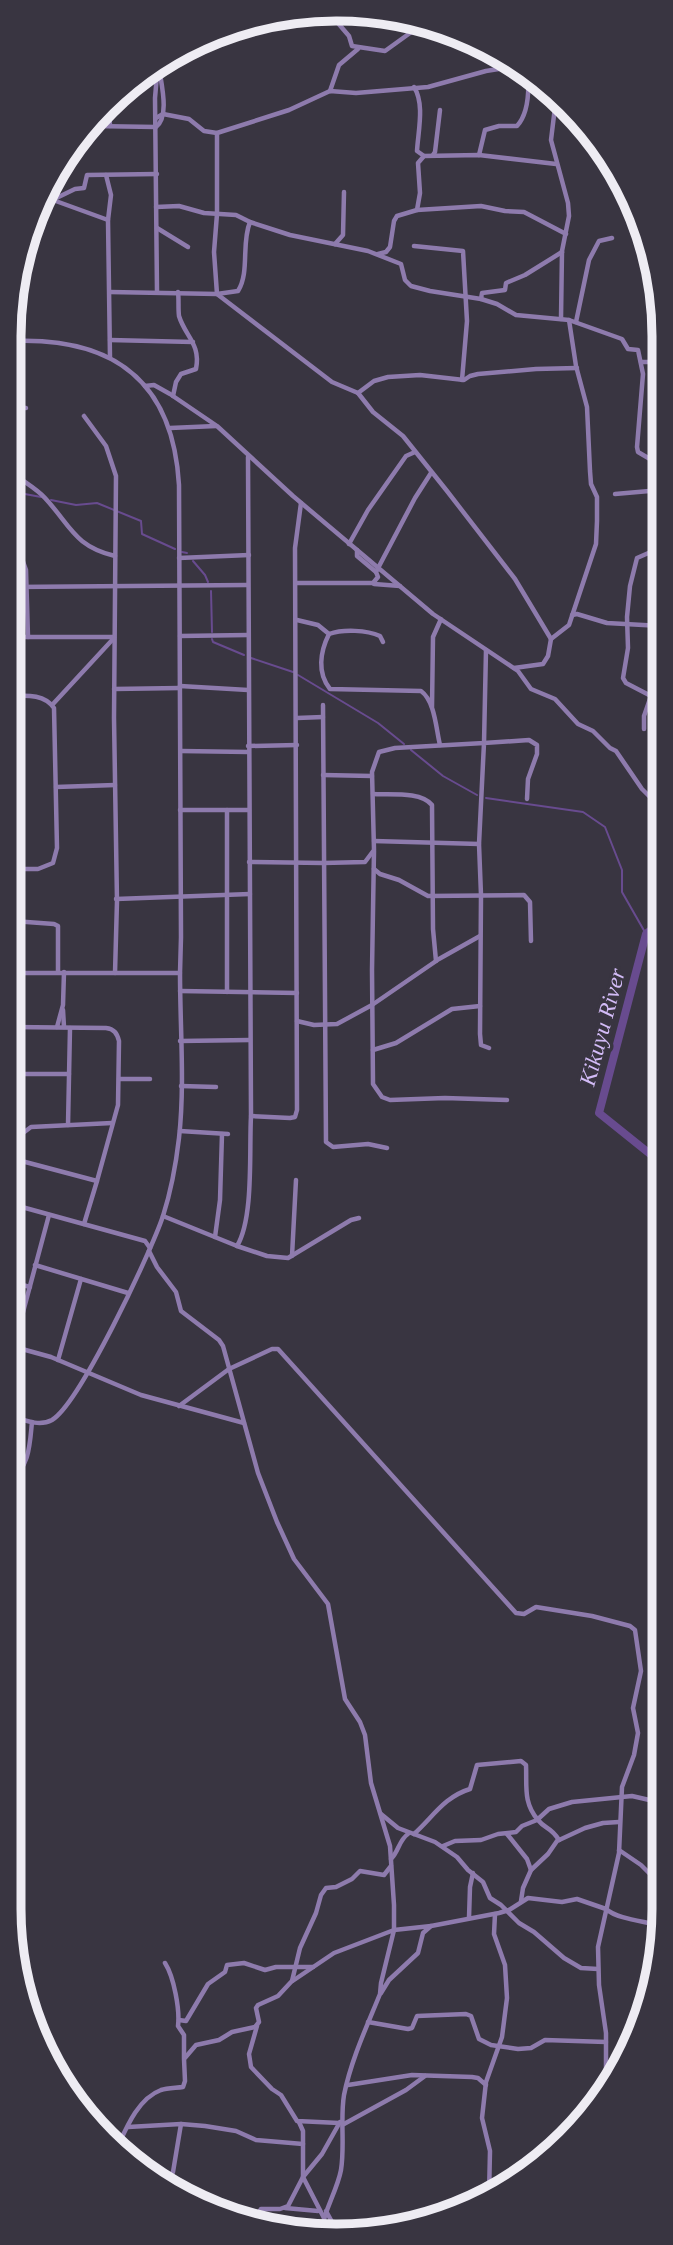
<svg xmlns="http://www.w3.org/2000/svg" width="673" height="2245" viewBox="0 0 673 2245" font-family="Georgia,serif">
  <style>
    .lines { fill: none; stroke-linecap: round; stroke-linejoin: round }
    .stream { stroke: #684b8f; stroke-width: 2 }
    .river { stroke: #684b8f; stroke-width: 8 }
    .street { stroke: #8e7bad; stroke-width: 4.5 }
    .labels { text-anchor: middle; stroke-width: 7; stroke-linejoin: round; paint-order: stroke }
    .water-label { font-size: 23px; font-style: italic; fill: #d2bbf6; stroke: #393541 }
    .rim { fill: none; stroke: #eeecf3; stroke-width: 9 }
  </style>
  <rect width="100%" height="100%" fill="#393541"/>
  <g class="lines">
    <g class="stream">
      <polyline points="14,492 41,497"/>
      <polyline points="51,500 76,505 97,503 141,521 142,534 175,549"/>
      <polyline points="182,552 187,553"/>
      <polyline points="193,561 205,575 208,582"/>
      <polyline points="211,591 212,632"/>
      <polyline points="212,639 213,642 244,655"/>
      <polyline points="251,658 293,672"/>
      <polyline points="298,675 378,723 404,744"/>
      <polyline points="411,750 443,776 477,795"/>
      <polyline points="486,798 583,812 605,827 622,870 622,892 646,934"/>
    </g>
    <polyline class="river" points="660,1162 599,1113 646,934 660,923"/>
    <g class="street">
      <polyline points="331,15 349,36 352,46 385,51 410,33 430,26"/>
      <path d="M414,87c11,17 4,45 3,64l7,5"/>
      <polyline points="330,91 339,65 358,49"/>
      <polyline points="556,99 551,140 568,203 569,216 562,251 561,319"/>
      <polyline points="109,110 110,126"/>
      <polyline points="156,118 163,114 189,119 204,131 217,133 289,110 330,91 356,93 428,87 486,71 517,66"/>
      <path d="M93,126l63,1c14,-11 5,-44 3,-60"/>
      <polyline points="217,133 217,214 214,252 217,294 332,382 358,393 374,381 388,377 420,375 464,380 470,376 478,374 536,369 577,368"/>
      <polyline points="433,155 435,152 440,110"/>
      <path d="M479,155l6,-25 14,-4h18c11,-12 12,-35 11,-51"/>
      <polyline points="106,175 111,195 108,220 110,358"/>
      <polyline points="53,200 108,220"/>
      <polyline points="44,204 75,189 84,188 87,175 157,174"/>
      <polyline points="156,207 179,206 204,213 236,215 250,222 290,235 368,251 401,264 405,280 411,286 430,291 481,299 497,304 516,315 569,320 622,339 628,349 638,350 643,374 637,447 638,452 655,462 657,508 653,551 637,558 630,586 627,617 628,648 623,678 626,683 651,696 644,716 644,729"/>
      <polyline points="417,210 420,193 418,163 424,156 479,155 556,164"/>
      <polyline points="157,228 188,247"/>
      <polyline points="335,244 343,235 344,192"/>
      <polyline points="414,246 463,251 467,321 462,380"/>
      <polyline points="378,254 386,252 390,247 394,221 397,216 417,210 481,206 505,211 524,212 566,234"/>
      <path d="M110,292l107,2 21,-3c12,-19 3,-48 12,-69"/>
      <polyline points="157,292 155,98 158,63"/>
      <polyline points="481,299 482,293 505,290 506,283 525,275 562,252"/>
      <polyline points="576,322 589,260 599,241 612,238"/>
      <polyline points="110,340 193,342"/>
      <polyline points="641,362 661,362"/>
      <polyline points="145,386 154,385 170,394 217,426 293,496 433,614 518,671 531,689 555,699 578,724 593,731 610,748 616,751 642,789 660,807"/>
      <polyline points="358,393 373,412 403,436 447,491 515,579 551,639"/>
      <path d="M173,396l3,-14 5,-8 15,-5c5,-25 -11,-33 -17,-53 -1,-7 0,-17 -1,-24"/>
      <polyline points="15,407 26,408"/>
      <polyline points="84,416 106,446 116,476 114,718 117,901 115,973"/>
      <polyline points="170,428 216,426"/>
      <path d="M14,474c10,8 23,15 31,24 26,28 29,48 70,58"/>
      <polyline points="615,494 661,490"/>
      <polyline points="349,544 368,510 406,456 415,452"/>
      <polyline points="357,550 357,556 376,572"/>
      <polyline points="14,554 21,556 26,570 28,637"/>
      <polyline points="179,558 249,555"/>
      <polyline points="296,583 373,583 378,577 376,572 415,498 431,473"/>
      <polyline points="374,584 400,586"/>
      <polyline points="14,587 247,585"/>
      <polyline points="572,615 577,614 607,623 661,626"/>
      <path d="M297,620l21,5 11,9c-9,18 -12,39 1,55l91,2c14,10 15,38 19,54"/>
      <path d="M329,634c14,-5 38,-4 51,2l3,6"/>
      <polyline points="180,636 248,635"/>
      <polyline points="14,637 114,637"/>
      <polyline points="514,668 543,664 548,656 551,639 569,625 596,544 597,521 597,497 591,484 590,471 587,407 576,366 569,320"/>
      <polyline points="180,686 248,690"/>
      <polyline points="114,689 180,688"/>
      <polyline points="53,704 114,638"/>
      <polyline points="323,705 326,1142 333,1147 368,1144 387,1148"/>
      <polyline points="432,707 433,637 441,619"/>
      <polyline points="297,718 323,717"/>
      <polyline points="248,746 297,745"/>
      <polyline points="181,751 248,752"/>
      <polyline points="323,775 372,776"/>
      <polyline points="56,787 115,785"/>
      <path d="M373,794c17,1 48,-3 59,11l1,124 3,32"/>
      <polyline points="180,810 249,810"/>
      <polyline points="227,810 227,992"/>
      <polyline points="374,841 479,844"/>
      <polyline points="374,851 372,970 373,1084 382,1097 390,1100 445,1098 507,1100"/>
      <polyline points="249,862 323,863 365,862 374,850 372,772 379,752 395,748 484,743 486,650"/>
      <path d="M13,869h25l15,-6 4,-15 -3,-140c-9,-13 -25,-13 -41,-12"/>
      <polyline points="374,869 380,874 399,880 428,896 524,895 530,902 531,941"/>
      <polyline points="116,899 250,894"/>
      <polyline points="13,921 54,924 58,926 58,972"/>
      <path d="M12,973h168l1,-36 -2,-452c-6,-103 -64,-147 -164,-144"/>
      <polyline points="180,991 297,993"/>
      <polyline points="63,1010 64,1027"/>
      <polyline points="297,1021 314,1025 337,1024 372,1005 439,959 480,936"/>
      <path d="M12,1027l94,1c8,1 11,5 13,13l-1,64 -21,76"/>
      <polyline points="57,1027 63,1005 64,972"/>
      <polyline points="180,1041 250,1040"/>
      <polyline points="489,1048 481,1045 480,1034 481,895 479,844 484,743 529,740 537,745 537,754 528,779 527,799"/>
      <polyline points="373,1050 396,1043 452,1009 480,1006"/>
      <polyline points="12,1074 69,1074"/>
      <polyline points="119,1079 150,1079"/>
      <polyline points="181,1086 216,1087"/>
      <polyline points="251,1116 290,1118 295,1117 297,1110 295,548 301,503"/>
      <polyline points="68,1125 70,1028"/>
      <polyline points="180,1131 228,1134"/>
      <polyline points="14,1159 97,1181 84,1224"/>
      <polyline points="12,1168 23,1133 31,1127 112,1123"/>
      <polyline points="11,1204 145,1241 150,1248"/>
      <path d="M163,1216l74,30c17,-28 12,-96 14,-130l-3,-659"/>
      <polyline points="215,1237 220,1200 222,1134"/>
      <polyline points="237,1246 267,1256 288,1258 351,1220 359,1218"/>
      <path d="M149,1251l8,16 19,25 5,19 38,29 4,6 35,127 19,49 17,37 34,45 17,95 15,23 5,13 6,48 19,63 4,59v25l-13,53 -1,11c-13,32 -29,66 -36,101 -4,24 1,50 -3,75 -4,21 -17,40 -20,62"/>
      <polyline points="292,1256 296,1180"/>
      <polyline points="35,1265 128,1293"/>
      <polyline points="11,1282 30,1287"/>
      <polyline points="11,1346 51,1357 141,1395 244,1423"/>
      <polyline points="11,1357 49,1215"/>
      <polyline points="58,1360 81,1279"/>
      <polyline points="179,1406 229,1369 272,1349 278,1349 516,1613 524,1614 536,1607 592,1616 630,1626 635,1630 641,1671 633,1708 638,1733 634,1755 622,1787 619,1853 598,1947 599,1985 606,2033 606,2094"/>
      <path d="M11,1416c13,4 28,11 41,4 28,-17 99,-168 111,-204 8,-25 13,-52 16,-78 6,-54 1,-110 1,-165"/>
      <path d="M10,1478c20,-8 20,-38 22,-56"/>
      <polyline points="381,1814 398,1828 435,1842 457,1857 468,1870 483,1882 490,1898 501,1905 519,1923 534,1932 564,1958 581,1968 598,1969"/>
      <path d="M414,1834c19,-17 30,-37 56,-45l7,-24 44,-4 5,4c1,21 -3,38 12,55 8,10 12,6 21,20"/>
      <polyline points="507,1834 527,1859 531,1870"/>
      <polyline points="443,1846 455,1841 481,1840 498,1834 516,1832 522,1826 537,1820 549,1809 572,1802 632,1796 658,1802"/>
      <polyline points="619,1850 641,1865 658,1882"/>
      <path d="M391,1859c8,-8 8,-19 17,-25"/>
      <polyline points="521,1901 523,1888 531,1870 548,1854 557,1841 585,1828 603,1823 619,1822"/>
      <polyline points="469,1918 470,1887 473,1873"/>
      <path d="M165,1963c9,14 15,47 13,63l6,9v23"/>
      <polyline points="292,1981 300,1948 316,1913 321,1895 326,1888 336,1887 352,1879 360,1871 384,1875 391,1866"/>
      <path d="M381,1993l8,-13 29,-27 5,-20 8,-7 68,-13 10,-3 19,-12 34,4 15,-3 29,10c11,10 37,12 52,16"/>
      <polyline points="179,2020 186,2021 208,1984 225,1972 227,1965 244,1963 265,1970 276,1967 313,1967"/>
      <polyline points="368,2022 408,2029 412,2028 417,2016 466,2014 471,2016 479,2039 491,2045 518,2049 531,2048 545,2040 606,2042"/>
      <polyline points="257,2026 249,2054 251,2067 272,2089 281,2095 297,2121 339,2123"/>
      <polyline points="348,2085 412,2075 472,2077 478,2078 486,2085"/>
      <polyline points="299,2122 303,2131 303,2177 324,2218"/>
      <polyline points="344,2124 406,2090 425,2076"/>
      <polyline points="128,2127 181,2124 205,2126 236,2131 256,2140 303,2144"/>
      <path d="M118,2146c9,-20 21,-48 43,-56 6,-2 15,-2 22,-3l2,-6 -1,-22 12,-14 23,-5 13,-8 23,-5 4,-5 -3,-14 2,-3 20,-9 13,-14 43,-29 60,-23 37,-4"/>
      <polyline points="159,2178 170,2177 173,2172 181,2124"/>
      <polyline points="489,2195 490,2151 482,2118 486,2082 502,2037 507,1998 505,1965 494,1934 495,1914"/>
      <polyline points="285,2208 318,2211"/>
      <polyline points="326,2211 337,2231"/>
      <polyline points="254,2221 261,2209 280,2209 288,2206 303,2177 322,2154 340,2122"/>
    </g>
  </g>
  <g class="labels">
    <g class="water-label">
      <text transform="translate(602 1027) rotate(-75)" y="8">Kikuyu River</text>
    </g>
  </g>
  <path d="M0 0H673V2245H0ZM336 21H337A315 315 0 0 1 652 336V1909A315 315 0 0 1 337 2224H336A315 315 0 0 1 21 1909V336A315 315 0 0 1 336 21Z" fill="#393541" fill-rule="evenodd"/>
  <path class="rim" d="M336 21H337A315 315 0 0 1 652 336V1909A315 315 0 0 1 337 2224H336A315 315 0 0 1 21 1909V336A315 315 0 0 1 336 21Z"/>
</svg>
